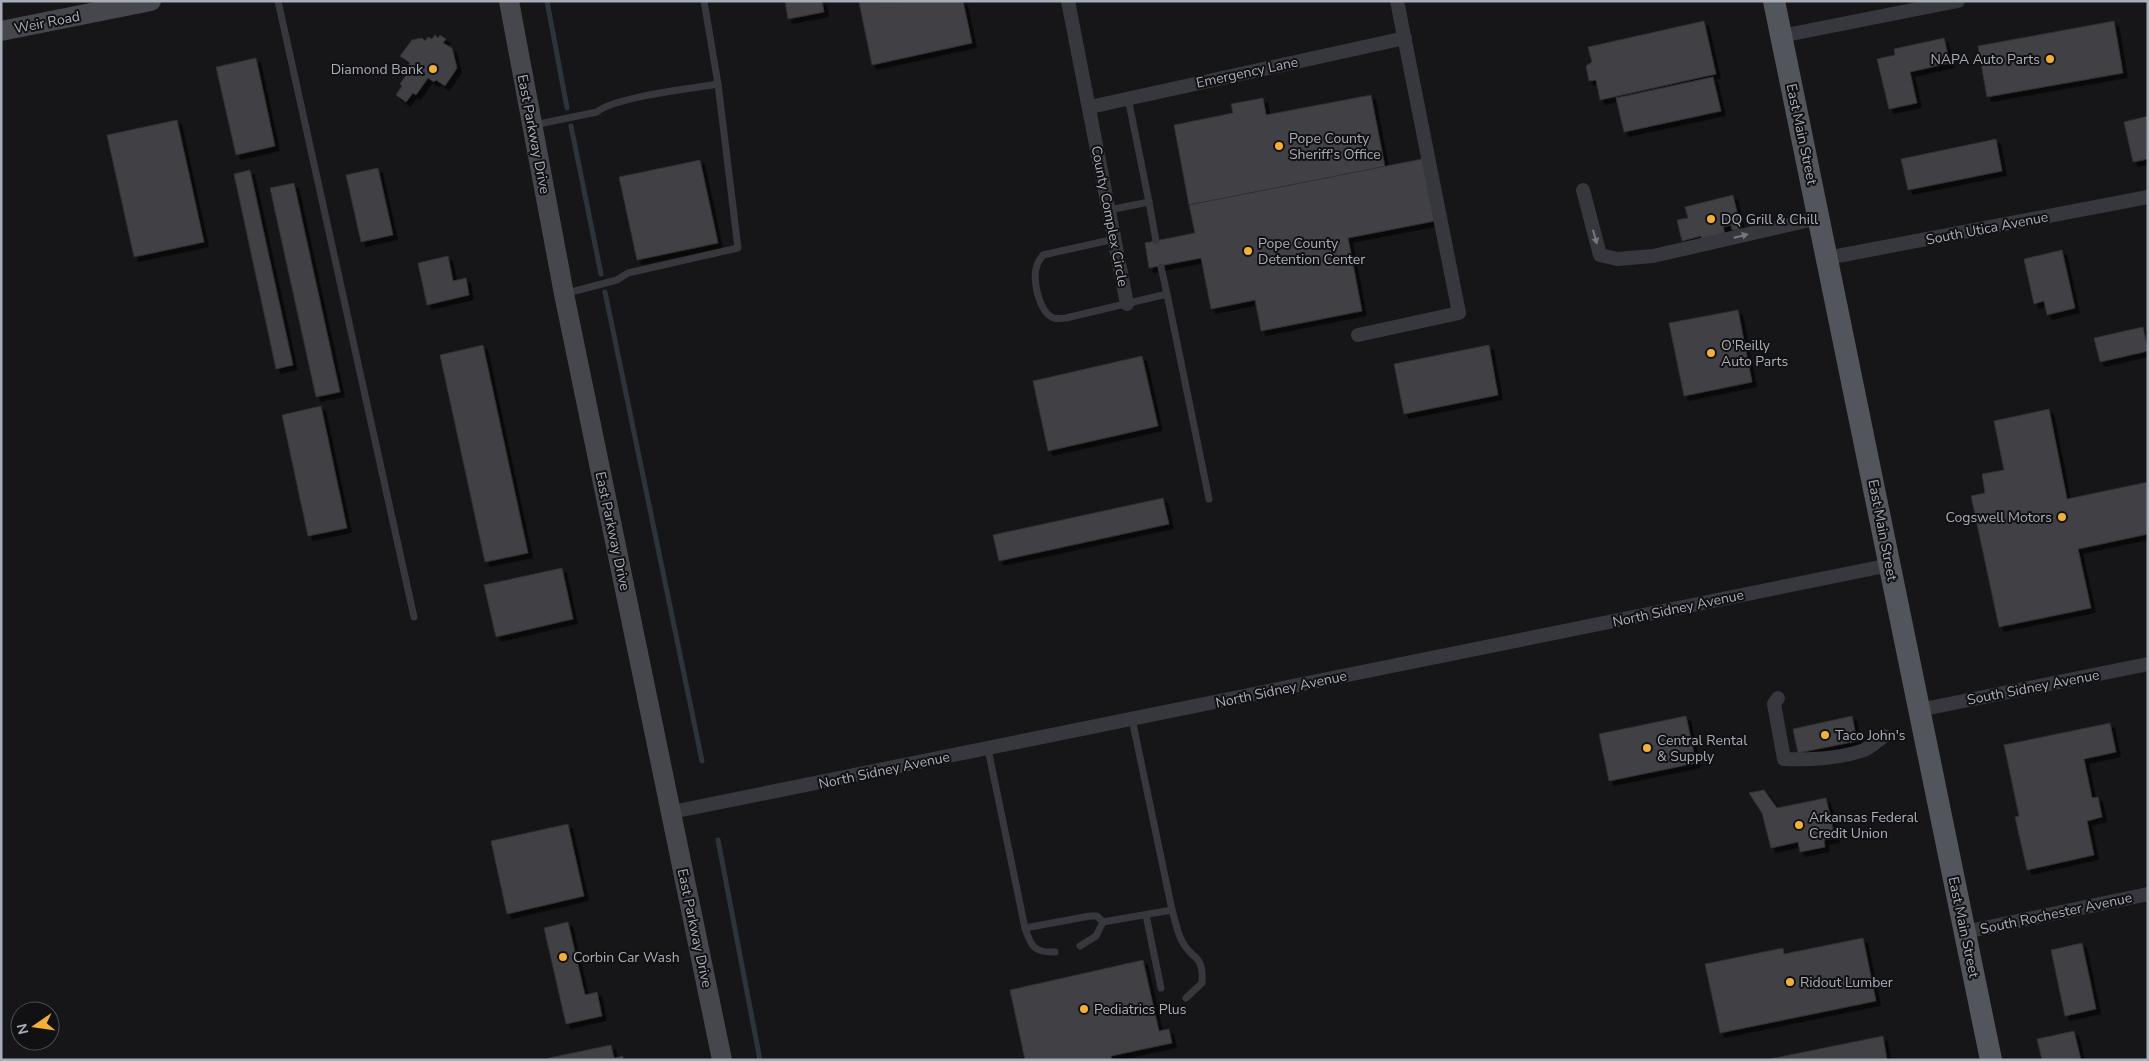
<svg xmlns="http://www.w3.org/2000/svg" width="2149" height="1061" viewBox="0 0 2149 1061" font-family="'Nunito Sans',sans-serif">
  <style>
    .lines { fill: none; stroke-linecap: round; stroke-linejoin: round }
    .stream { stroke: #2c353c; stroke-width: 5 }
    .building { fill: #404145; stroke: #303034; filter: url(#shadow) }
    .lane { stroke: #37383d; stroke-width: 7 }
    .street { stroke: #37383d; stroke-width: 14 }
    .secondary { stroke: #45474d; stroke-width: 20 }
    .primary { stroke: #53555c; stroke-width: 22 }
    .oneway { fill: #757881 }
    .poi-dot { fill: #f2b134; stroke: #111113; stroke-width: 2 }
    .labels { text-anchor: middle; stroke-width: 4; stroke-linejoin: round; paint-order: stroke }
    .street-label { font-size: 14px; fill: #a8adb8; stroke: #111113 }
    .poi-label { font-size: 14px; fill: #a8adb8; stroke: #111113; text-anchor: start }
  </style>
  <defs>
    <filter id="shadow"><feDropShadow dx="4.5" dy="4.5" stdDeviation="0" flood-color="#0009"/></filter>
  </defs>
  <rect width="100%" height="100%" fill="#161618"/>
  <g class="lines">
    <g class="stream">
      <polyline points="547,1 567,108"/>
      <polyline points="571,126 601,274"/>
      <polyline points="605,292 702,761"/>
      <polyline points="718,840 760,1060"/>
    </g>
  </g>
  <g class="building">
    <polygon points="785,1 822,1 824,12 788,19"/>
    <polygon points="963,1 972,43 872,65 859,2"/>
    <polygon points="1704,21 1716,74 1600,100 1596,80 1589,81 1586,66 1592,62 1588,47"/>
    <polygon points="2114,21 2123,73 1987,97 1978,46"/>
    <polygon points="435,35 438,38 440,35 446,39 443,43 452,48 457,68 445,86 436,80 434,82 428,78 416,95 413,93 406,102 396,95 402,86 400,84 410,69 407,67 410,63 400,56 412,40 422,38 425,41 428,37 432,39"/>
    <polygon points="1944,38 1950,63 1910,72 1917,103 1889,109 1877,59 1895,55 1894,49"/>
    <polygon points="256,58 275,146 236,155 216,67"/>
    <polygon points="1713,77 1721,111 1624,132 1616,98"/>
    <polygon points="1371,95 1385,167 1189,205 1174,125 1233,113 1231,104 1263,98 1266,115"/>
    <polygon points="2148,116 2148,159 2133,162 2124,122"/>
    <polygon points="177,120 204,242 134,257 107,135"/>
    <polygon points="1996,139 2002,171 1908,190 1901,159"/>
    <polygon points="1427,158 1440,220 1348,238 1362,311 1261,331 1255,300 1211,309 1201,258 1149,268 1145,243 1195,233 1189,205"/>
    <polygon points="700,160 718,243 637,260 619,177"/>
    <polygon points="378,168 393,235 361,242 346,175"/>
    <polygon points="250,170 293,365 276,369 234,174"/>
    <polygon points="294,183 340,392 316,397 270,188"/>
    <polygon points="1733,195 1741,229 1732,230 1731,225 1723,227 1725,235 1702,240 1701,236 1682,241 1677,220 1688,218 1685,207"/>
    <polygon points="2062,250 2075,308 2047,315 2044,301 2034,304 2024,259"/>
    <polygon points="448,256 453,281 466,278 469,295 427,305 418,263"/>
    <polygon points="1738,310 1752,382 1684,396 1669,323"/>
    <polygon points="2143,327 2148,351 2100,362 2094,338"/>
    <polygon points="483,345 528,553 485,562 440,355"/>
    <polygon points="1489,345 1498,395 1404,414 1394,364"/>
    <polygon points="1142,356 1158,426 1048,451 1033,381"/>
    <polygon points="321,406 347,528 308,536 282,415"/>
    <polygon points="2049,409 2067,499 2148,482 2148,534 2078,549 2091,608 1999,627 1971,496 1985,493 1982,474 2004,470 1994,421"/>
    <polygon points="1163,498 1169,524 999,561 993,535"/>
    <polygon points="562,568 573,619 496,637 484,585"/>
    <polygon points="1686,716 1696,763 1609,781 1599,734"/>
    <polygon points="1852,716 1857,741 1798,753 1793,729"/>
    <polygon points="2110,723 2116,752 2084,759 2092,798 2098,797 2102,817 2087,821 2094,855 2027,870 2015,817 2019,816 2004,745"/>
    <polygon points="1764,790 1777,808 1826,798 1835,838 1824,840 1825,847 1800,852 1798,842 1771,848 1762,813 1749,793"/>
    <polygon points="568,824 584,896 507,914 491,841"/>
    <polygon points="568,922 585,995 597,992 602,1016 566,1024 544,928"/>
    <polygon points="1863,938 1876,1001 1720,1033 1705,964 1783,948 1784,954"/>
    <polygon points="2082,943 2096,1009 2065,1016 2051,950"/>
    <polygon points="1143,960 1159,1031 1169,1029 1172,1043 1111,1056 1112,1060 1025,1060 1010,990"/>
    <polygon points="2074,1031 2081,1060 2042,1060 2037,1039"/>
    <polygon points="1883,1036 1887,1060 1765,1060"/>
    <polygon points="611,1045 614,1058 623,1056 623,1060 549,1060 549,1058"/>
  </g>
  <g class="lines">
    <g class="lane">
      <polyline points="278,1 414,617"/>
      <polyline points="1128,98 1149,202"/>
      <path d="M534,125l63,-13c17,-15 97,-24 121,-28"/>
      <polyline points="1109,210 1149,202 1156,241"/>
      <path d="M1115,239l-72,16c-2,3 -5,7 -6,10 -5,14 2,48 17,53 4,1 9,0 12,0l101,-24 42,205"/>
      <polyline points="1161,267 1167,294"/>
      <polyline points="567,293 617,280 628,273 738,248 718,84 704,1"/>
      <path d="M988,749l37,179c6,19 10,25 30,24"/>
      <path d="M1172,910c3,10 5,22 10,31 10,20 22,12 20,42l-16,15"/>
      <polyline points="1146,915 1161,988"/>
      <polyline points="1025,928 1090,916 1097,916 1103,922"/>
      <polyline points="1080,946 1096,936 1103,922 1172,910 1132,719"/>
    </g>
    <g class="street">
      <polyline points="1068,1 1127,304"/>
      <polyline points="1781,36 1958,1"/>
      <polyline points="1090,107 1405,38"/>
      <polyline points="1583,190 1600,255 1617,259 1653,256 1819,218"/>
      <polyline points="1827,258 2148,197"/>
      <polyline points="1358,335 1459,313 1397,1"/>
      <path d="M1778,698l-4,6 10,55c27,1 54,0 80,-9 7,-3 13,-9 20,-14"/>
      <polyline points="1919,710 2148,664"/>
      <polyline points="672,812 1890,565"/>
      <polyline points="1965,932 2148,894"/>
    </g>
    <g class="secondary">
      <polyline points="509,1 564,294 722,1060"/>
      <polyline points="1,31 151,1"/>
    </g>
    <polyline class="primary" points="1774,1 1991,1060"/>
  </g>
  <defs><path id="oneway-solid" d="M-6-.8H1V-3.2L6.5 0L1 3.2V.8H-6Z" transform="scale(1.25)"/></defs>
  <g class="oneway">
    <use href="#oneway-solid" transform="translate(1741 236) rotate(-14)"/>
    <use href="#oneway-solid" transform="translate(1595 237) rotate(74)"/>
  </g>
  <g class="poi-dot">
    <circle cx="2050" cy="59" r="5"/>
    <circle cx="433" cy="69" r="5"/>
    <circle cx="1279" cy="146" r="5"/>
    <circle cx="1711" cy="219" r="5"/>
    <circle cx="1248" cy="251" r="5"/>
    <circle cx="1711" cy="353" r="5"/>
    <circle cx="2062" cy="517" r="5"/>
    <circle cx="1825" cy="735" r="5"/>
    <circle cx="1647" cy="748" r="5"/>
    <circle cx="1799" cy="825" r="5"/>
    <circle cx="563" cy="957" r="5"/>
    <circle cx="1790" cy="982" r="5"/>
    <circle cx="1084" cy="1009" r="5"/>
  </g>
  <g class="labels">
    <g class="street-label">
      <text transform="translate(47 22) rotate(-11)" y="5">Weir Road</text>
      <text transform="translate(1247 72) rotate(-12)" y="5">Emergency Lane</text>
      <text transform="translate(534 134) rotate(79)" y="5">East Parkway Drive</text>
      <text transform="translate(1802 134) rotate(78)" y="5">East Main Street</text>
      <text transform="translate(1110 216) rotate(79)" y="5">County Complex Circle</text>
      <text transform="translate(1987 228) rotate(-11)" y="5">South Utica Avenue</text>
      <text transform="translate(1883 530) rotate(79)" y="5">East Main Street</text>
      <text transform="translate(613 531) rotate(78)" y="5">East Parkway Drive</text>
      <text transform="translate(1678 608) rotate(-12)" y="5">North Sidney Avenue</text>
      <text transform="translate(2033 687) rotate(-11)" y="5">South Sidney Avenue</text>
      <text transform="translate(1281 689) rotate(-12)" y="5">North Sidney Avenue</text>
      <text transform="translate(884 770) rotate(-12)" y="5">North Sidney Avenue</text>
      <text transform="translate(2056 913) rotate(-12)" y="5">South Rochester Avenue</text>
      <text transform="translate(1964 927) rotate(78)" y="5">East Main Street</text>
      <text transform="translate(695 928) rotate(78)" y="5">East Parkway Drive</text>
    </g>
    <g class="poi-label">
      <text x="2040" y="64" text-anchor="end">NAPA Auto Parts</text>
      <text x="423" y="74" text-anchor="end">Diamond Bank</text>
      <text x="1289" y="143">Pope County<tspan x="1289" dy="16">Sheriff's Office</tspan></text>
      <text x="1721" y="224">DQ Grill &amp; Chill</text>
      <text x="1258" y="248">Pope County<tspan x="1258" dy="16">Detention Center</tspan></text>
      <text x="1721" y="350">O'Reilly<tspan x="1721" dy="16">Auto Parts</tspan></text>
      <text x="2052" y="522" text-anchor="end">Cogswell Motors</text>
      <text x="1835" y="740">Taco John's</text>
      <text x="1657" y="745">Central Rental<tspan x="1657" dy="16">&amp; Supply</tspan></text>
      <text x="1809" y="822">Arkansas Federal<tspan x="1809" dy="16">Credit Union</tspan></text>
      <text x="573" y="962">Corbin Car Wash</text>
      <text x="1800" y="987">Ridout Lumber</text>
      <text x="1094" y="1014">Pediatrics Plus</text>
    </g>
  </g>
  <rect width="2149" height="1061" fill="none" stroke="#a8adb8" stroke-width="5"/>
  <g transform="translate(35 1026) rotate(257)"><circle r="24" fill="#111113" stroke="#4d4f55"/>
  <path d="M0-4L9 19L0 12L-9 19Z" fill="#f2b134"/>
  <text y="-8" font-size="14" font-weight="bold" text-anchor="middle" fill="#a8adb8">N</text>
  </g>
</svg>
